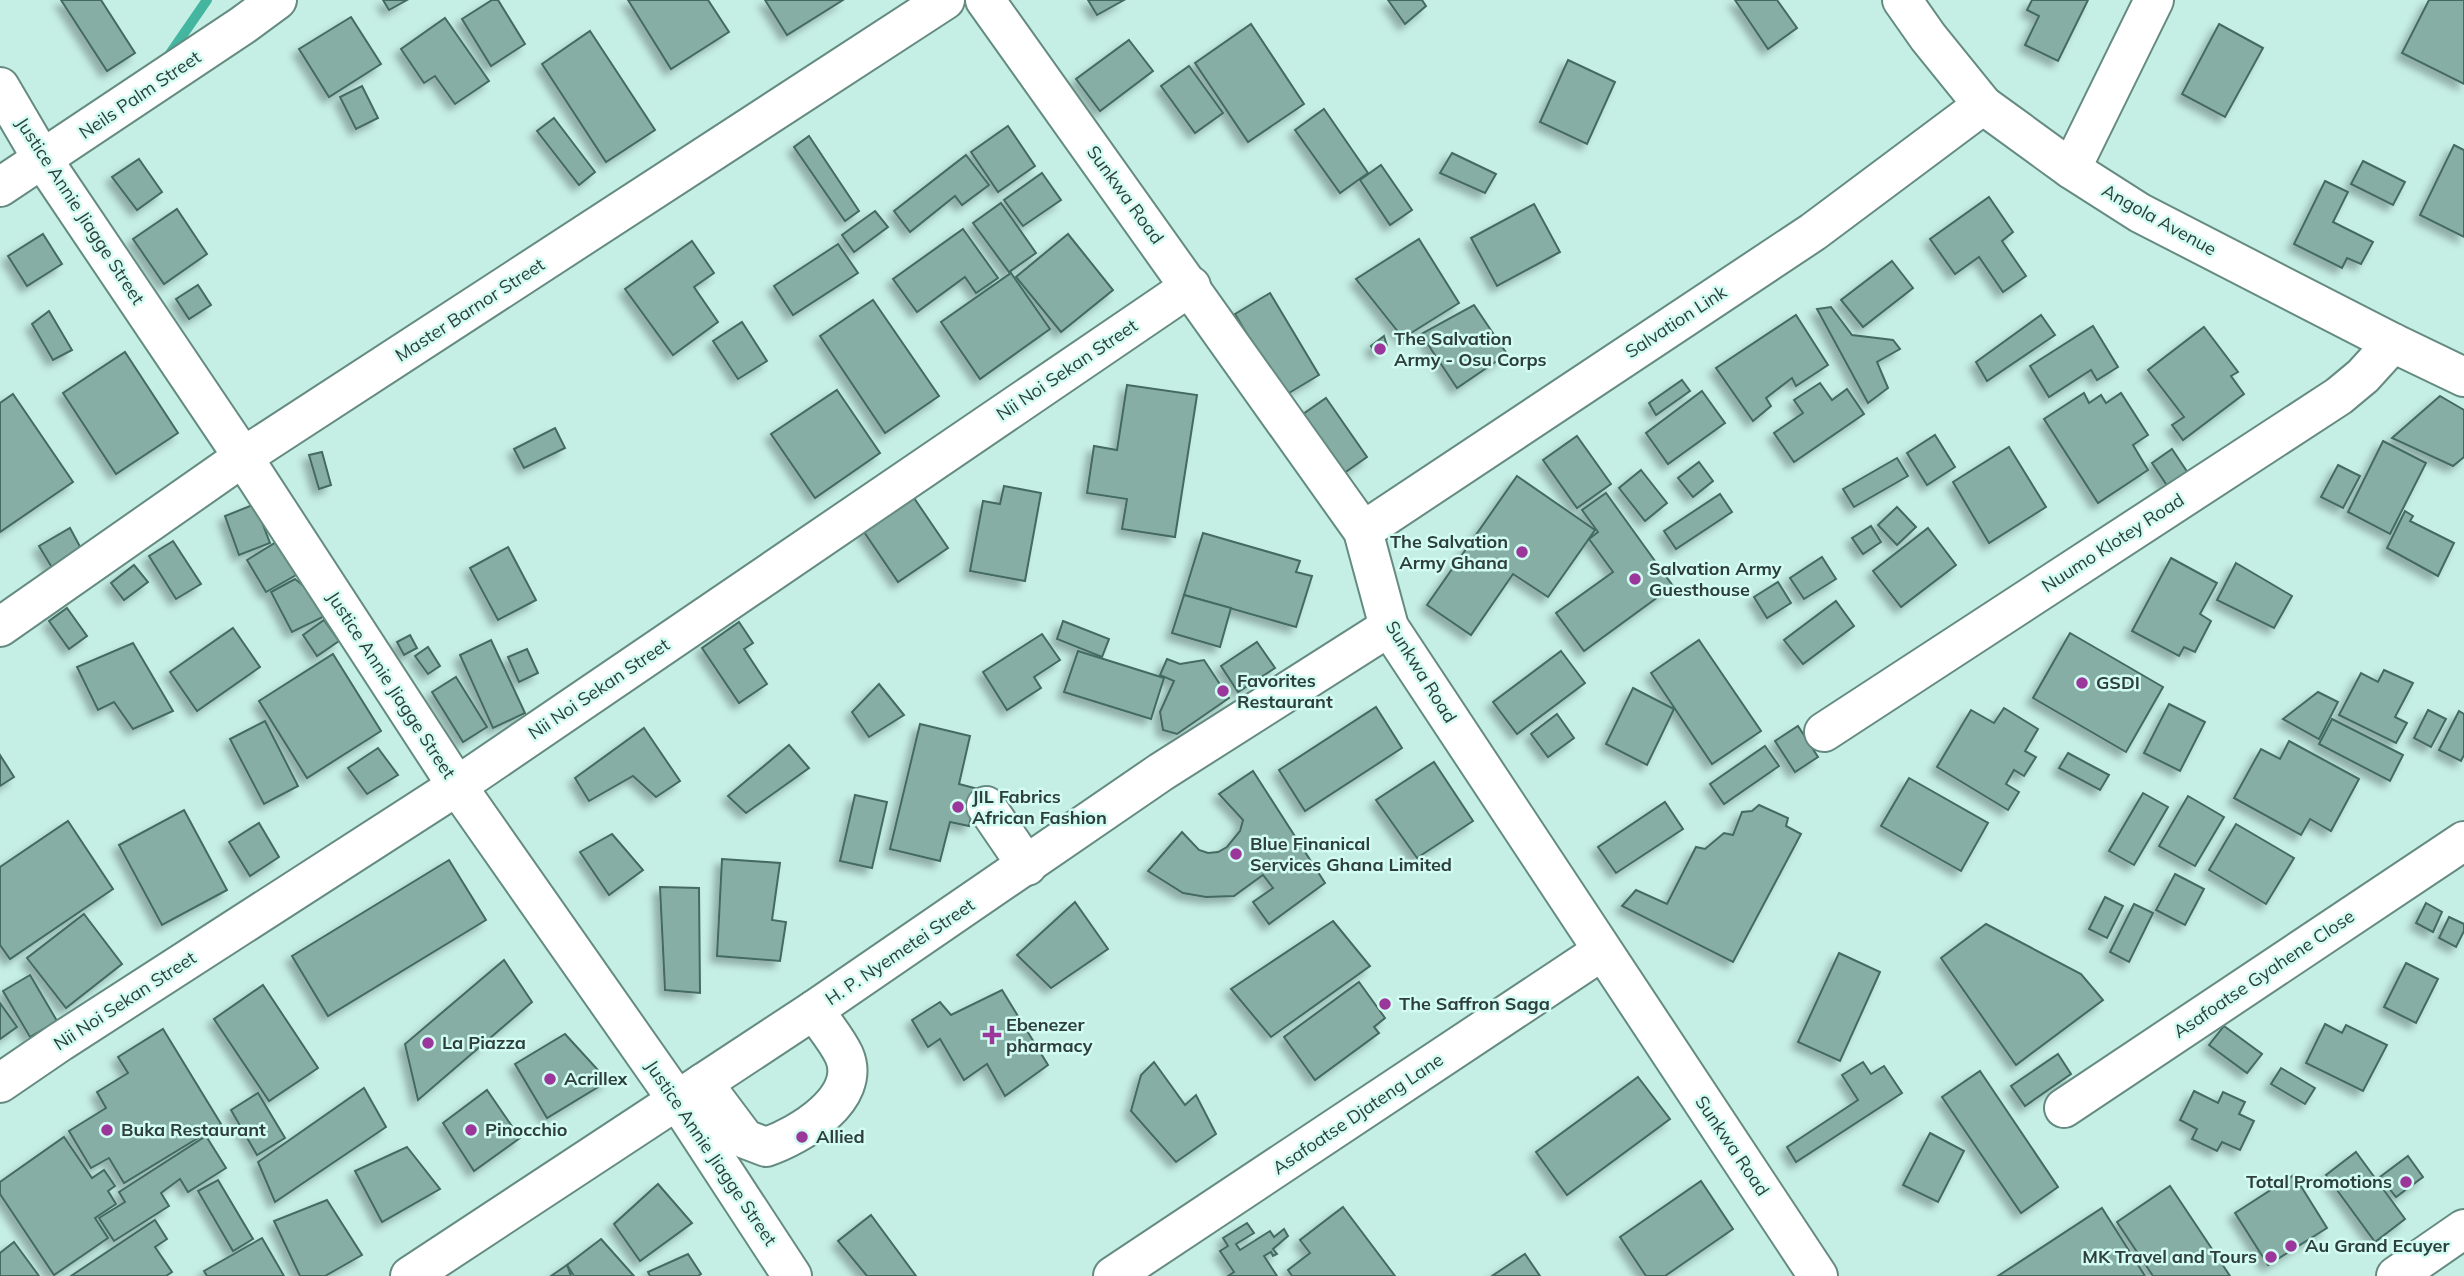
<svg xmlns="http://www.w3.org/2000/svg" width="2464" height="1276" viewBox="0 0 2464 1276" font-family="Mulish,sans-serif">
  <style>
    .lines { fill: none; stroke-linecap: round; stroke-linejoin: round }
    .stream { stroke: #44b6a0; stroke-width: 10 }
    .building { fill: #86aea4; stroke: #446a61; stroke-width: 2; filter: url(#shadow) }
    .minor-casing { stroke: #658b81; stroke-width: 42 }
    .minor { stroke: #fff; stroke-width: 38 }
    .poi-dot { fill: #9b369b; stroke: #d2fcf1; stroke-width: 2.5 }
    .labels { text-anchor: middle; stroke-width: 5; stroke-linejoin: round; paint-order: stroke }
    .street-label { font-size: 18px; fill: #2e3e3a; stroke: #d2fcf1 }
    .poi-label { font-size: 18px; font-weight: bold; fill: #2e3e3a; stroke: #d2fcf1; text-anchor: start }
  </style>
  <defs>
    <filter id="shadow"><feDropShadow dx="-6" dy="6" stdDeviation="3.5" flood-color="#0004"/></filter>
  </defs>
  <rect width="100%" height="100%" fill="#c5eee4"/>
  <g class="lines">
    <polyline class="stream" points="167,58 207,0"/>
  </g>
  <g class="building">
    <polygon points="61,0 101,0 135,53 107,71"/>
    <polygon points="383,0 407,0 389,10"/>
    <polygon points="492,0 498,0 525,44 491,66 462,19"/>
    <polygon points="628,0 708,0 729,32 671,69"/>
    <polygon points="765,0 843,0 787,35"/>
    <polygon points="1088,0 1124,0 1097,15"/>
    <polygon points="1388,0 1422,0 1426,6 1405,24"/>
    <polygon points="1735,0 1777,0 1797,28 1768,49"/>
    <polygon points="2032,0 2088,0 2058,61 2025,45 2039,16 2027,10"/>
    <polygon points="2429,0 2464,0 2464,84 2402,53"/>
    <polygon points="351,17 381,64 329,97 299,49"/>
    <polygon points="445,18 489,81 455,104 435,76 424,83 401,49"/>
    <polygon points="1251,24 1304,104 1248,142 1195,63"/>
    <polygon points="2219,24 2263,48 2225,117 2182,94"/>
    <polygon points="590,31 655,130 606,162 542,64"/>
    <polygon points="1129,40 1153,71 1100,111 1076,79"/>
    <polygon points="1568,60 1615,82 1587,144 1540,122"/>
    <polygon points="1189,66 1223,113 1195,133 1161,86"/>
    <polygon points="362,86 378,118 356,129 340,97"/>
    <polygon points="1324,109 1368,173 1340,193 1295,130"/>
    <polygon points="554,118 595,172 579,185 537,131"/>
    <polygon points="1008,126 1035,166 998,192 971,152"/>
    <polygon points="809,136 859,211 845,221 794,147"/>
    <polygon points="2454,145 2464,150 2464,237 2420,215"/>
    <polygon points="1452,153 1496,174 1485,193 1440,173"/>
    <polygon points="966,155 989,185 962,205 955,196 910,232 894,211"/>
    <polygon points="139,159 162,192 137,210 112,177"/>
    <polygon points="2363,161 2405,182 2393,205 2351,184"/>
    <polygon points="1381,165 1412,210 1390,225 1360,180"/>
    <polygon points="1042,173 1061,200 1023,226 1004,200"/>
    <polygon points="2325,181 2348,192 2333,222 2373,242 2361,264 2347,258 2342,268 2294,244"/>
    <polygon points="1989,197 2013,232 2002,241 2026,276 2003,292 1979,257 1955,274 1930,239"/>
    <polygon points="1001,203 1036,253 1009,272 973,223"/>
    <polygon points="1534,204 1560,252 1497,286 1471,238"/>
    <polygon points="177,209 207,254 164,284 133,239"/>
    <polygon points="875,211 888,227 854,252 842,235"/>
    <polygon points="963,229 998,278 976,293 965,277 917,312 893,279"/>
    <polygon points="43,234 62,264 27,286 8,256"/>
    <polygon points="1068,234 1113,290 1061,332 1016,277"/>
    <polygon points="1419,239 1459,303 1403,338 1356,279"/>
    <polygon points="692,241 714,273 694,287 718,322 673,355 625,289"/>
    <polygon points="838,244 858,273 793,315 774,286"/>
    <polygon points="1892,261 1913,288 1863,327 1841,300"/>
    <polygon points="1011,273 1050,329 980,379 941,322"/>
    <polygon points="198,285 211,305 189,319 176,299"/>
    <polygon points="1270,293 1319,375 1284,396 1235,314"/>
    <polygon points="873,300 939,396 885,433 820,336"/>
    <polygon points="1474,305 1507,354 1457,388 1421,334"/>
    <polygon points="1831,307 1852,335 1893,340 1900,349 1877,362 1888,388 1868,403 1817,309"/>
    <polygon points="49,311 72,350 53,360 32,324"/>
    <polygon points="1796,315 1828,365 1796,386 1792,378 1766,398 1771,406 1753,421 1716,368"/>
    <polygon points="2041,315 2055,335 1987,381 1976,362"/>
    <polygon points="742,322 767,361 738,379 713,341"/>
    <polygon points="2093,326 2118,367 2097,380 2091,370 2049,397 2030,366"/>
    <polygon points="2204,327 2238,372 2231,376 2244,394 2183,440 2172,425 2184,417 2148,370"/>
    <polygon points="1384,336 1387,346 1376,354 1371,346"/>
    <polygon points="125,352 178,433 116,474 63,393"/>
    <polygon points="1682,380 1690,391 1656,415 1649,403"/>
    <polygon points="1820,383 1832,400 1847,389 1864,414 1794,462 1774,433 1803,413 1794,400"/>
    <polygon points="1127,385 1197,395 1175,537 1122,529 1127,499 1087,493 1094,446 1117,450"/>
    <polygon points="837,390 880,453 815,498 771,434"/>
    <polygon points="1702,391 1725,423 1668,464 1646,433"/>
    <polygon points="2084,393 2089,403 2101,395 2106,403 2121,393 2148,435 2133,445 2148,470 2098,503 2044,419"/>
    <polygon points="13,394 73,482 0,532 0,403"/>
    <polygon points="2440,396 2464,410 2464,457 2453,466 2392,438"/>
    <polygon points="1326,398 1367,457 1337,478 1296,419"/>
    <polygon points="555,428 565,448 524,468 514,449"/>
    <polygon points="1935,435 1955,467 1927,485 1907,453"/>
    <polygon points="1577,436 1611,484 1577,508 1543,460"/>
    <polygon points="2383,441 2426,463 2390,534 2348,512"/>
    <polygon points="2009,447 2046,507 1989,543 1953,482"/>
    <polygon points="2172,449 2192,479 2172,493 2152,463"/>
    <polygon points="322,452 331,485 319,489 309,455"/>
    <polygon points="1897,458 1908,476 1854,507 1843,489"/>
    <polygon points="1699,462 1713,481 1693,497 1678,478"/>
    <polygon points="2338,465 2360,476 2343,508 2321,497"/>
    <polygon points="1641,470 1667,503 1645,521 1619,488"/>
    <polygon points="1517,476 1595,530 1548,597 1513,574 1471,635 1427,605"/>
    <polygon points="1004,486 1041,493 1025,581 970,571 983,501 1000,504"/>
    <polygon points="1606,493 1673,586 1584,651 1556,613 1613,572 1589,539 1598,532 1582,510"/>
    <polygon points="1720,494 1732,512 1676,549 1664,531"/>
    <polygon points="912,495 948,548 898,582 862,529"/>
    <polygon points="255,504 270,543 239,555 225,516"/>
    <polygon points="1897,507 1916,527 1897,545 1878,525"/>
    <polygon points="2405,511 2413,516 2410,521 2454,543 2438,576 2387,548"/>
    <polygon points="1871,526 1881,542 1863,554 1852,538"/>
    <polygon points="70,528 84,554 54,571 39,546"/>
    <polygon points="1928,528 1956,565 1901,607 1873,571"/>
    <polygon points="1203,533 1300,561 1296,572 1312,576 1296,627 1184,595"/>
    <polygon points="173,541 201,584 176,599 149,556"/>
    <polygon points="278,541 298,574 266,592 247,560"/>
    <polygon points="508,547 536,600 498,620 470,568"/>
    <polygon points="1822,557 1836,579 1804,599 1790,578"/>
    <polygon points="2171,558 2217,583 2200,614 2211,621 2195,652 2184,647 2179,656 2132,631"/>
    <polygon points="2236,563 2292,596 2274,628 2217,600"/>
    <polygon points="134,565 148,582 124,600 111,583"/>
    <polygon points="295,579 316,596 331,613 292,632 271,592"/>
    <polygon points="1778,582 1791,603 1767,618 1754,597"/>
    <polygon points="1184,595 1231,608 1220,647 1172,633"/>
    <polygon points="1836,601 1854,626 1803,664 1784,640"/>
    <polygon points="67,608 87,636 69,649 49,621"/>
    <polygon points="324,620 339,641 317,656 303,635"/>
    <polygon points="1063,621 1109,639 1102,657 1057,639"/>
    <polygon points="739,622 753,643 744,649 767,684 739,703 702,648"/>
    <polygon points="233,628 260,667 197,711 170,672"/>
    <polygon points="2070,633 2163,687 2126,752 2033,698"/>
    <polygon points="1042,634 1060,660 1034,677 1041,688 1007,710 983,672"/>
    <polygon points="410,635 417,648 404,655 397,642"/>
    <polygon points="491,640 525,713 493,728 460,655"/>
    <polygon points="1699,640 1761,731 1712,764 1651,673"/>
    <polygon points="1257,642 1275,668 1238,692 1221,666"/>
    <polygon points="133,643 173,711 133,729 114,702 98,710 77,667"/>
    <polygon points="428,647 440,666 428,674 415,656"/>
    <polygon points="527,649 538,673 519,682 508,657"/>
    <polygon points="1078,651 1164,678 1151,719 1064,692"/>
    <polygon points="1561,651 1585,683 1517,734 1493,702"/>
    <polygon points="333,654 381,731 307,778 259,701"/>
    <polygon points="1167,659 1180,664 1204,660 1229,698 1177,734 1163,730 1160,712 1174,681 1160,675"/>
    <polygon points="2384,670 2413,683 2395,717 2407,723 2396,743 2339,715 2361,673 2378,682"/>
    <polygon points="456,677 487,727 463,742 432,692"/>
    <polygon points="879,684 904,715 869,737 852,712"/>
    <polygon points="1633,688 1674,709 1647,765 1606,744"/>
    <polygon points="2318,692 2338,702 2319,739 2283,719"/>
    <polygon points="2169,704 2205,722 2180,771 2144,753"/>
    <polygon points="1376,707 1402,748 1305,811 1279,770"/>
    <polygon points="2004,708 2038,729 2025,751 2036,757 2024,776 2014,770 2006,784 2019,792 2008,810 1937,767 1971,710 1994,723"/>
    <polygon points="2428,710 2446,719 2431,747 2414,738"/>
    <polygon points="2459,711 2464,714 2464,755 2461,761 2439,750"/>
    <polygon points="1557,714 1574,738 1548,757 1531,734"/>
    <polygon points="2332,719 2403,755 2390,781 2319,744"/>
    <polygon points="265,721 298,786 264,804 230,739"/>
    <polygon points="920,724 970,736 959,784 978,789 969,826 950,822 940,861 890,849"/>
    <polygon points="1798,726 1818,757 1795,772 1775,741"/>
    <polygon points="644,728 680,781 656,797 633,776 589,801 575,778"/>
    <polygon points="2289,741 2359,779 2331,831 2310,819 2301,835 2234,798 2261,749 2280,759"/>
    <polygon points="789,745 809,768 746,813 728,796"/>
    <polygon points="1765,746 1779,766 1724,804 1710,784"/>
    <polygon points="378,748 398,775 367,794 348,768"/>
    <polygon points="2068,753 2109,775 2100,790 2059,768"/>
    <polygon points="0,755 14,777 0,786"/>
    <polygon points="1434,762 1473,821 1417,858 1376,800"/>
    <polygon points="1253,771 1325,883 1269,924 1253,902 1273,888 1263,875 1234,896 1206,897 1183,893 1148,871 1182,832 1199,850 1208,853 1218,852 1227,847 1240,831 1243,820 1219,794"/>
    <polygon points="1909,778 1988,823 1961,871 1881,826"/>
    <polygon points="2143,793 2168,807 2134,865 2109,851"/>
    <polygon points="855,795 887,802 872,868 840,861"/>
    <polygon points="2188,796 2224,817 2195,866 2159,846"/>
    <polygon points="1665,802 1683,829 1616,873 1598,847"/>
    <polygon points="1759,805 1788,818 1786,826 1801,834 1733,962 1622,906 1636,890 1667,904 1696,847 1705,849 1724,833 1733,835 1742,812 1752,811"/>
    <polygon points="184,810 227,890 162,925 119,845"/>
    <polygon points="68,821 113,889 10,959 0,945 0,867"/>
    <polygon points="259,823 279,857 250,876 229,842"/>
    <polygon points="2236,824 2294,858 2266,904 2209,870"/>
    <polygon points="612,834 643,870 609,895 580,852"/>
    <polygon points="722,859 780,863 772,920 786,922 780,961 717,956"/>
    <polygon points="449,860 486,920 328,1016 292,956"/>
    <polygon points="2175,874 2204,889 2185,925 2156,910"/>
    <polygon points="660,887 699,888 700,993 665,990"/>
    <polygon points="2105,897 2123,906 2107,938 2089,929"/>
    <polygon points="1075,902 1108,949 1051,988 1017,955"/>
    <polygon points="2426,903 2442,912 2433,932 2416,923"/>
    <polygon points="2134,904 2153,913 2129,962 2110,952"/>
    <polygon points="84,914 122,964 66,1008 27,958"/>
    <polygon points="2449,917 2464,924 2464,931 2456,947 2439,938"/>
    <polygon points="1333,921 1370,966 1271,1037 1231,989"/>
    <polygon points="1986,924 2081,974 2103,1000 2016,1065 1941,958"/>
    <polygon points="1839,953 1880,972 1840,1061 1798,1042"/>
    <polygon points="504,960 532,1002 418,1100 405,1044"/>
    <polygon points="2406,963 2438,979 2416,1023 2384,1007"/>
    <polygon points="30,975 57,1021 30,1037 3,991"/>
    <polygon points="1359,982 1385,1018 1374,1027 1379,1033 1315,1080 1284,1037"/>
    <polygon points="263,985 318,1068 269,1101 214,1019"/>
    <polygon points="1002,990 1048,1065 1005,1096 987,1064 964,1080 940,1039 928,1047 912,1020 940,1002 951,1015"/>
    <polygon points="0,1003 17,1027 0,1039"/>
    <polygon points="2325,1024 2342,1033 2346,1025 2387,1045 2363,1091 2306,1063"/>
    <polygon points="2224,1026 2262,1054 2247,1073 2209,1045"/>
    <polygon points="163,1029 221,1124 124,1183 109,1158 91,1168 69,1131 106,1108 97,1092 128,1073 118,1057"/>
    <polygon points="565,1034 608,1081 547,1118 515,1064"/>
    <polygon points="2058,1054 2071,1074 2025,1106 2011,1086"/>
    <polygon points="1154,1062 1185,1105 1196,1095 1216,1134 1176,1162 1131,1111 1141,1075"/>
    <polygon points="1863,1062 1871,1074 1884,1066 1902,1093 1796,1162 1787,1147 1858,1100 1842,1075"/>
    <polygon points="2281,1068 2315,1088 2305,1104 2271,1084"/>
    <polygon points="1980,1071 2058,1187 2021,1213 1942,1097"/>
    <polygon points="1638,1077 1670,1119 1567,1195 1536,1152"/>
    <polygon points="364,1088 386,1127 275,1202 258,1162"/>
    <polygon points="487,1090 520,1138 474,1171 443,1123"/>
    <polygon points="2194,1091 2218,1103 2223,1092 2245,1102 2239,1114 2254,1121 2240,1150 2222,1142 2217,1151 2192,1139 2197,1129 2180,1120"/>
    <polygon points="258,1093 285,1138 257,1155 231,1110"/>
    <polygon points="1930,1133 1964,1151 1938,1202 1903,1185"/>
    <polygon points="206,1136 226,1168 188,1192 180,1179 161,1193 169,1206 114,1241 99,1218 125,1202 119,1192"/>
    <polygon points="64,1137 92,1178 104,1170 115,1186 108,1191 116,1204 95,1218 108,1238 54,1275 0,1194 0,1182"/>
    <polygon points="407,1147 440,1189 382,1222 355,1171"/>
    <polygon points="2356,1152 2405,1219 2375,1242 2326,1175"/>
    <polygon points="2408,1156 2423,1177 2396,1197 2380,1177"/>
    <polygon points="2294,1175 2327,1228 2268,1265 2235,1213"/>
    <polygon points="218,1180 253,1239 233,1251 198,1191"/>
    <polygon points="1701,1181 1733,1229 1665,1276 1646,1276 1620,1237"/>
    <polygon points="658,1184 692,1223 640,1261 614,1224"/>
    <polygon points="2170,1186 2230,1276 2153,1276 2117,1222"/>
    <polygon points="327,1200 362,1255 325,1276 300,1276 274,1221"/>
    <polygon points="1343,1207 1395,1276 1292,1276 1288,1270 1310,1253 1300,1240"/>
    <polygon points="2102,1208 2145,1276 1998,1276"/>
    <polygon points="871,1215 916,1276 867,1276 838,1241"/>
    <polygon points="155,1220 167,1239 155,1247 172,1272 166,1276 71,1276"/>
    <polygon points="1247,1223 1254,1233 1236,1244 1240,1250 1270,1231 1274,1237 1284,1229 1288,1236 1273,1249 1277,1254 1273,1256 1271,1252 1264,1256 1277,1276 1228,1276 1234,1272 1220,1251 1228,1246 1223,1238"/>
    <polygon points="262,1238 284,1276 207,1276 204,1271"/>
    <polygon points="601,1239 634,1276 574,1276 567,1265"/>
    <polygon points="14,1242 39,1276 0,1276 0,1253"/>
    <polygon points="688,1254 701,1274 698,1276 650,1276 648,1272"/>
    <polygon points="1525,1254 1540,1276 1492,1276"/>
    <polygon points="567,1265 571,1276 551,1276"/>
  </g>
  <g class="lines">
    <defs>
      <g id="minor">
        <polyline points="985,0 1363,531 1389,627 1818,1276"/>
        <polyline points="1902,0 1928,37 1983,105 2071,169 2140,213 2393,343 2464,377"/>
        <polyline points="0,87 41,157 243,457 457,786 677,1100 792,1276"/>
        <polyline points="2071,169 2154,0"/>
        <polyline points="0,187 243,25 277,0"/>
        <polyline points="1363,531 1813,232 1983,105"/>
        <polyline points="0,627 243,457 945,0"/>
        <polyline points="1824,732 2339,396 2363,376 2393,343"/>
        <polyline points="986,806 1027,866"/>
        <polyline points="0,1083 60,1042 457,786 1191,286"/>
        <path d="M703,1083l42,56 21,8c33,-11 97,-49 78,-92 -7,-15 -20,-30 -30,-45"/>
        <polyline points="2064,1108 2464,841"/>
        <polyline points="410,1276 814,1010 1161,772 1389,627"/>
        <polyline points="1113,1276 1602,951"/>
        <polyline points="2396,1276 2464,1229"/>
      </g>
    </defs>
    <use href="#minor" class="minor-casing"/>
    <use href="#minor" class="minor"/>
  </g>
  <g class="poi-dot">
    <circle cx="1380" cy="349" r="7"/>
    <circle cx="1522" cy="552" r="7"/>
    <circle cx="1635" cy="579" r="7"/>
    <circle cx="2082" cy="683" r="7"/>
    <circle cx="1223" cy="691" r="7"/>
    <circle cx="958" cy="807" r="7"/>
    <circle cx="1236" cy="854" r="7"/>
    <circle cx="1385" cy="1004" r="7"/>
    <path d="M988.5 1024.5h7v7h7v7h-7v7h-7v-7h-7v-7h7z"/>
    <circle cx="428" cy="1043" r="7"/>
    <circle cx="550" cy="1079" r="7"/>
    <circle cx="107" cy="1130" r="7"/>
    <circle cx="471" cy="1130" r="7"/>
    <circle cx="802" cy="1137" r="7"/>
    <circle cx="2406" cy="1182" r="7"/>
    <circle cx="2291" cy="1246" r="7"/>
    <circle cx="2271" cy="1257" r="7"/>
  </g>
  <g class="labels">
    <g class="street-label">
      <text transform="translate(140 95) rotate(-34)" y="6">Neils Palm Street</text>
      <text transform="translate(1125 195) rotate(54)" y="6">Sunkwa Road</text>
      <text transform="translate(80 211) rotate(57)" y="6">Justice Annie Jiagge Street</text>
      <text transform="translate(2159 220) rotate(29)" y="6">Angola Avenue</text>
      <text transform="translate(470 310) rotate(-33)" y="6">Master Barnor Street</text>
      <text transform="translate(1676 322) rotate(-33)" y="6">Salvation Link</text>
      <text transform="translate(1067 370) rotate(-34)" y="6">Nii Noi Sekan Street</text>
      <text transform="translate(2113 543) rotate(-33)" y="6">Nuumo Klotey Road</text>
      <text transform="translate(1421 672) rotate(58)" y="6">Sunkwa Road</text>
      <text transform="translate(391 685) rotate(57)" y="6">Justice Annie Jiagge Street</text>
      <text transform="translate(599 689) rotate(-34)" y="6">Nii Noi Sekan Street</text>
      <text transform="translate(900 952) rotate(-34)" y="6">H. P. Nyemetei Street</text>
      <text transform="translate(2264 974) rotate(-34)" y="6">Asafoatse Gyahene Close</text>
      <text transform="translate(125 1001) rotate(-33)" y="6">Nii Noi Sekan Street</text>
      <text transform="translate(1358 1114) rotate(-34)" y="6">Asafoatse Djateng Lane</text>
      <text transform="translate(1732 1146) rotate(56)" y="6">Sunkwa Road</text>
      <text transform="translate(711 1153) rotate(56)" y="6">Justice Annie Jiagge Street</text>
    </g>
    <g class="poi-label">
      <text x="1394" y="345">The Salvation<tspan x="1394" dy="21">Army - Osu Corps</tspan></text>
      <text x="1508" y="548" text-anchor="end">The Salvation<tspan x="1508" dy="21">Army Ghana</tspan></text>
      <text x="1649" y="575">Salvation Army<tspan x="1649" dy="21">Guesthouse</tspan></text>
      <text x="1237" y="687">Favorites<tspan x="1237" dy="21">Restaurant</tspan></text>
      <text x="2096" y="689">GSDI</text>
      <text x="972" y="803">JIL Fabrics<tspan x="972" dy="21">African Fashion</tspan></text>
      <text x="1250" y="850">Blue Finanical<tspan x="1250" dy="21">Services Ghana Limited</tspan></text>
      <text x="1399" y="1010">The Saffron Saga</text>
      <text x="1006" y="1031">Ebenezer<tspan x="1006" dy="21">pharmacy</tspan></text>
      <text x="442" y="1049">La Piazza</text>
      <text x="564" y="1085">Acrillex</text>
      <text x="121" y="1136">Buka Restaurant</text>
      <text x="485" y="1136">Pinocchio</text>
      <text x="816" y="1143">Allied</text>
      <text x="2392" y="1188" text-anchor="end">Total Promotions</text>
      <text x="2305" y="1252">Au Grand Ecuyer</text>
      <text x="2257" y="1263" text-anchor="end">MK Travel and Tours</text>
    </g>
  </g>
</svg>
